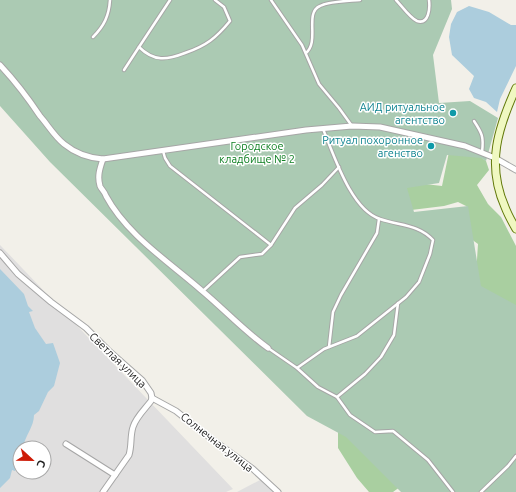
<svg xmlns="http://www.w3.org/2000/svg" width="516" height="492" viewBox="0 0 516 492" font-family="Ubuntu,sans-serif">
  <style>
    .residential { fill: #e0dfdf; fill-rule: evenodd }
    .forest { fill: #a9cfa0 }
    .cemetery { fill: #abcab3 }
    .water { fill: #accddd }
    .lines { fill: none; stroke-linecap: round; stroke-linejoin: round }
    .service-casing { stroke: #a6a6a6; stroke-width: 4.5 }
    .minor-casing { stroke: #a6a6a6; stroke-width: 7 }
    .secondary-casing { stroke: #627909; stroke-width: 9 }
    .service { stroke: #fff; stroke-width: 2.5 }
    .minor { stroke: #fff; stroke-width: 5 }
    .secondary { stroke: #f0f8c1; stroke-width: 7 }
    .culture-dot { fill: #0f9aa8; stroke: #fff; stroke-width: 1.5 }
    .labels { text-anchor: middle; stroke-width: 3; stroke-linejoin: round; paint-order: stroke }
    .culture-label { font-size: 11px; fill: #0d838f; stroke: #fff; text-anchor: end }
    .park-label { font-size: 11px; fill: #108024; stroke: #fff }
    .street-label { font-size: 11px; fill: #222; stroke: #fff }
  </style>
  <rect width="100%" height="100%" fill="#f2f0e9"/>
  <g class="residential">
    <path d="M0,245l233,244 -7,3h-226zM20,448h24v24h-24z"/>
    <polygon points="260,480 279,492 237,492"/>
  </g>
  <polygon class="forest" points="449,152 479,156 486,161 489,170 477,185 488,204 501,217 516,246 516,492 404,484 393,492 369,492 357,478 338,448 338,421 475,291 478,244 467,236 468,207 458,202 444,206 403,211 392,206 408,182 442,186"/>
  <polygon class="cemetery" points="0,0 451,0 452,9 433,55 439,103 470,101 498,118 486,161 481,158 447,155 439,183 407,188 414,212 468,206 481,286 516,305 516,492 401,492 346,437 307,416 50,162 0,106"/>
  <g class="water">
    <polygon points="469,6 489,12 511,25 516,25 516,66 500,99 497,112 486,102 474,98 469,89 474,76 452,55 449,37 451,24 457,12"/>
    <path d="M0,269l24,25 4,12 5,5 -4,1 6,16 11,16 7,-1 7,20 -6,23 -6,6 -9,19 -5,4c0,12 -9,20 -11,33h-3v8h-3l2,3 -4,12 -3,-1 -2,8 -10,10z"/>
  </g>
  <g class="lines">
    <defs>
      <g id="service">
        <path d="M170,0l-31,47c15,15 28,13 46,6 21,-7 31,-15 45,-32l-6,-14 -9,-7"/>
        <polyline points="271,0 302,45 319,84 339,108 352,126"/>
        <path d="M396,0c5,5 14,18 21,21 12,4 13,-13 12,-21"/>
        <path d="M93,37c11,-11 16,-21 17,-37"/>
        <path d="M306,53c14,-12 -2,-40 14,-47 10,-5 29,-5 40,-6"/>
        <polyline points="124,70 139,47"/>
        <path d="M474,121c8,12 10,16 8,31"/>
        <polyline points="163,151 165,158 170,166 271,245"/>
        <polyline points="203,291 240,257 262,254 271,245 295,208 322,185 339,167"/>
        <polyline points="329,347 333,312 341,295 377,233 379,219"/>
        <path d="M268,348l29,20 27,-19 33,-13 49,-39 13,-15 11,-28 3,-14c-15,-16 -33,-14 -53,-21 -29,-9 -46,-64 -57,-90"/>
        <polyline points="297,368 318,387 337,397 365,374 381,357 394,335 398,303"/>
        <polyline points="337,397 350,415 375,432 393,431 428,460 453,492"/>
        <polyline points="481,492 508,466 516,456"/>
      </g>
      <g id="minor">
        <path d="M0,65c15,16 28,33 40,51 8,9 14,20 24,28 11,9 25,14 39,15l203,-29 46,-4 28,1 85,19 30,12 21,12"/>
        <path d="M103,159c-3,9 -6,17 -3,27 1,3 5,6 6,10 21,39 62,65 95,94 23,19 43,41 67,58"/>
        <path d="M0,253l18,21 33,28 35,26 22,22 34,30 9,13 1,5 -1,3c-6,8 -15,16 -18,26 -3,9 -1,18 -4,28l-26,37"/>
        <polyline points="152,398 176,411 201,431 253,469 278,492"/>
        <polyline points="66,444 115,475"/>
      </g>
      <path id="secondary" d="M516,88c-18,40 -30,76 -11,119 3,8 7,15 11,22"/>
    </defs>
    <use href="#service" class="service-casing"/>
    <use href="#minor" class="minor-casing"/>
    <use href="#secondary" class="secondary-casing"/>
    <use href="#service" class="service"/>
    <use href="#minor" class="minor"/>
    <use href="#secondary" class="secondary"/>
  </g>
  <g class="culture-dot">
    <circle cx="453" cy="113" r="4"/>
    <circle cx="431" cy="146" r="4"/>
  </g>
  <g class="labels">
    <g class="culture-label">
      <text x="445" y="111">АИД ритуальное<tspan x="445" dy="13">агентство</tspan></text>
      <text x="423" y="144">Ритуал похоронное<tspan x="423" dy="13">агенство</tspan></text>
    </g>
    <g class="park-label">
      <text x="257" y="150">Городское<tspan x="257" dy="13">кладбище № 2</tspan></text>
    </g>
    <g class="street-label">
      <text transform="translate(118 360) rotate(44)" y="4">Светлая улица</text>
      <text transform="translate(217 442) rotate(38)" y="4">Солнечная улица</text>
    </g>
  </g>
  <g transform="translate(32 460) rotate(112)"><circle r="19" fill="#ffffff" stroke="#a7a7a7"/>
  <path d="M0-3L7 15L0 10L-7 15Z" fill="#cd1b07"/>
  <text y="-6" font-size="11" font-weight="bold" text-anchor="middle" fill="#222222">С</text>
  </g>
</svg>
